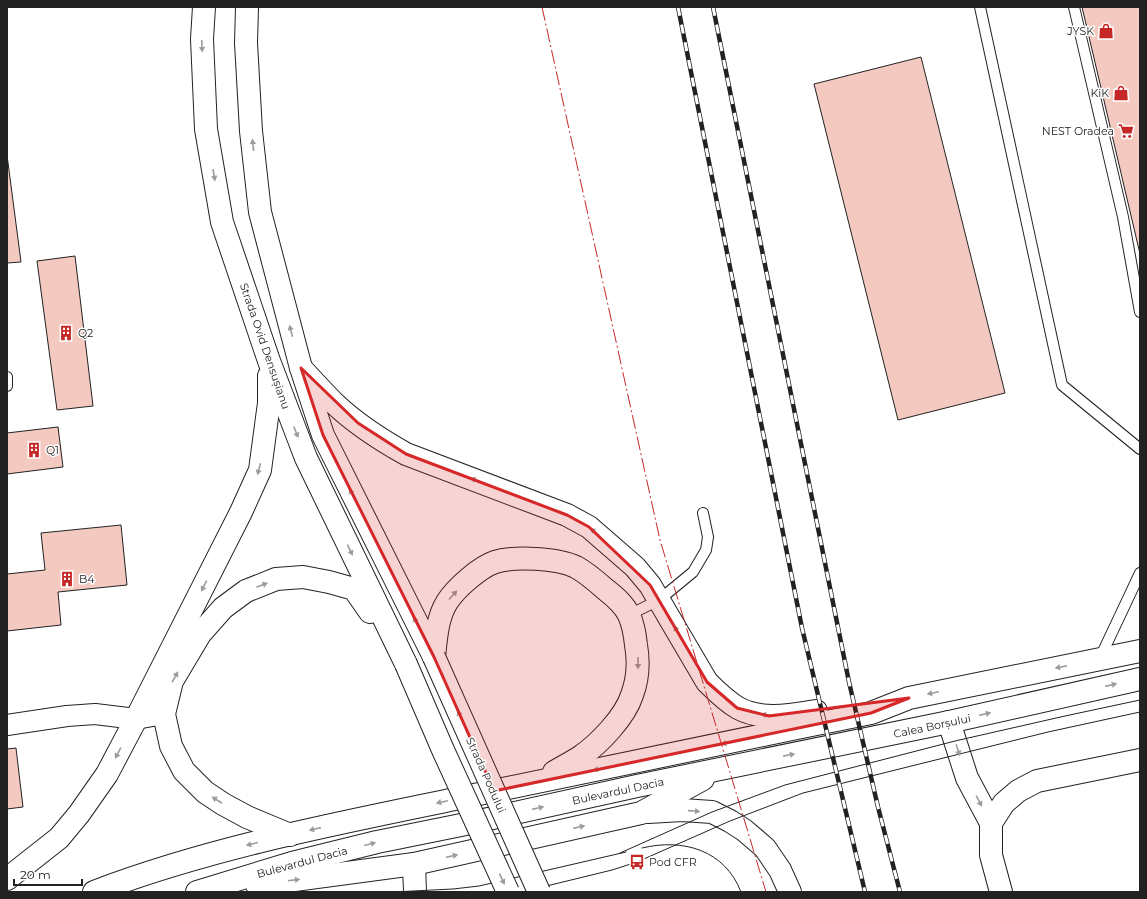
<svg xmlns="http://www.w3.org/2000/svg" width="1147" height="899" viewBox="0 0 1147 899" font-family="Montserrat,sans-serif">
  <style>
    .building { fill: #f3c9c0; stroke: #222 }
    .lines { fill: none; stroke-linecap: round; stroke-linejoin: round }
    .service-casing { stroke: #222; stroke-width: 12 }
    .minor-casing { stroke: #222; stroke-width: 22 }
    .tertiary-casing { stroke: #222; stroke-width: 24 }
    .primary-casing { stroke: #222; stroke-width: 24 }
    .service { stroke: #fff; stroke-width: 10 }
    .minor { stroke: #fff; stroke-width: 20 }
    .tertiary { stroke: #fff; stroke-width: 22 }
    .primary { stroke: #fff; stroke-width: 22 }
    .tram { stroke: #222; stroke-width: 1 }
    .rail-casing { stroke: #222; stroke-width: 4.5 }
    .rail { stroke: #fff; stroke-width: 3; stroke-dasharray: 9; stroke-linecap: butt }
    .primary-bridge-casing { stroke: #222; stroke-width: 24; stroke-linecap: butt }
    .primary-bridge { stroke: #fff; stroke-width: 22 }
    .power { stroke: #c62828; stroke-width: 1; stroke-dasharray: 14 3 2 3; stroke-linecap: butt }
    .oneway { fill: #9c9c9c }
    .marked { fill: #d62828; fill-opacity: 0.2; stroke: #d62828; stroke-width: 3; stroke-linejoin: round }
    .labels { text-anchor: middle; stroke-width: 3; stroke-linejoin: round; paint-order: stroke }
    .poi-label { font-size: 11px; fill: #222; stroke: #fff; text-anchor: start }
    .street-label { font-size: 11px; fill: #222; stroke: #fff }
  </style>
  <rect width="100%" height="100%" fill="#fff"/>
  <g class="building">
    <polygon points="1082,7 1140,7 1140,254"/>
    <polygon points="921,57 1005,393 898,420 814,84"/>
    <polygon points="7,155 21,262 7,263"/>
    <polygon points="75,256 93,406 57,410 37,261"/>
    <polygon points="58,427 63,467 7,474 7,433"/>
    <polygon points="121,525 127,585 58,592 61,625 7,631 7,574 45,570 41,533"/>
    <polygon points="16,748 23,807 7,809 7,749"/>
  </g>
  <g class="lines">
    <defs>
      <g id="service">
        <polyline points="980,7 1062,385 1140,449"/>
        <polyline points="1074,7 1123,217 1140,312"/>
        <polyline points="7,377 7,386"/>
        <polyline points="629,615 659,600 693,572 706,550 708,537 703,513"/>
        <polyline points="1100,658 1140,573"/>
      </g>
      <polyline id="minor" points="7,725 67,716 95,714 136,719 164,714"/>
      <g id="tertiary">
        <polyline points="949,722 967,778 991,823 991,855 1001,892"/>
        <polyline points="991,823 1004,803 1018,791 1037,781 1140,760"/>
      </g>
      <g id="primary">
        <polyline points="204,7 202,39 206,129 222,222 269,361 306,458 406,664"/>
        <polyline points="247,7 246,43 251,131 260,212 301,368 323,435 434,657"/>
        <path d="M301,368c11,12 23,25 34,36 21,20 46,36 71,50l161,61 22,12 46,40 15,18 57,97c9,9 19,19 31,26 24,13 53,7 78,3"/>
        <path d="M434,657c2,-18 3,-39 13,-55 9,-14 33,-35 48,-40 19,-6 63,-4 81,5 11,6 20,14 29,22 9,7 19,15 24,26 4,9 6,20 7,30 3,17 2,34 -4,50 -7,22 -33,49 -52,62 -8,5 -17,10 -26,15"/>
        <polyline points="648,812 682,810 712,812 730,821 744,830 765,848 780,870 790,892"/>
        <polyline points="290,835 247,817 223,804 205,792 184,771 171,746 164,714 172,681 200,634 223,608 246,591 276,579 303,577 329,582 354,589 370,612"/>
        <polyline points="414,864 415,892"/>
        <polyline points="7,879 59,838 79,814 107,774 136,719 241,512 260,470 269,403 269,376"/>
        <polyline points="257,885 414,864 641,813 703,779"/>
        <path d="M94,892c115,-44 240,-68 361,-93 138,-29 277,-58 416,-86l38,-15 231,-47"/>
        <polyline points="197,892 292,863 377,842 461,825 637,786 949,722 1140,679"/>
      </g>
    </defs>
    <use href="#service" class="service-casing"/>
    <use href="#minor" class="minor-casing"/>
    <use href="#tertiary" class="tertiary-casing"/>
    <use href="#primary" class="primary-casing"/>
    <use href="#service" class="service"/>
    <use href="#minor" class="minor"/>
    <use href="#tertiary" class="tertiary"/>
    <use href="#primary" class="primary"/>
    <g class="tram">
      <path d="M642,848c41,-10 83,2 99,44"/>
      <polyline points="620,853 712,812 785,785 955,741 1065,716 1140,700"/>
      <polyline points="393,892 453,889 479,886 626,852"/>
      <polyline points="522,892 612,870 637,862 730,821 803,793 1048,732 1140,712"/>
    </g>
    <defs>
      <g id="rail">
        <polyline points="678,7 802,628 865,892"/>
        <polyline points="713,7 849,682 878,807 900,892"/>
      </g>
    </defs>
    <use href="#rail" class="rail-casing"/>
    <use href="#rail" class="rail"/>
    <defs>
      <g id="primary-bridge">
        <polyline points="434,657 539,892"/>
        <polyline points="406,664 443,750 508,892"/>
      </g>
    </defs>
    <use href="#primary-bridge" class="primary-bridge-casing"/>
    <use href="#primary-bridge" class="primary-bridge"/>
    <polyline class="power" points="542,7 660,540 766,892"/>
  </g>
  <defs><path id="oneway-solid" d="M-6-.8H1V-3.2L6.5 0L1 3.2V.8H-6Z"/></defs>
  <g class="oneway">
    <use href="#oneway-solid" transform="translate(202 46) rotate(87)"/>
    <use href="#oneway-solid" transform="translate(253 145) rotate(-96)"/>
    <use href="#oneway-solid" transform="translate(214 175) rotate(80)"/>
    <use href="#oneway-solid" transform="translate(291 331) rotate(-105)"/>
    <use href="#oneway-solid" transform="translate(296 432) rotate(68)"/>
    <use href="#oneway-solid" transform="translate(259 469) rotate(105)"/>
    <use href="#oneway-solid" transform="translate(476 480) rotate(-159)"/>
    <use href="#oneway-solid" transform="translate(352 494) rotate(-117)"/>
    <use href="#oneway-solid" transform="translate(595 532) rotate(-140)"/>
    <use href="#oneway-solid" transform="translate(350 550) rotate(64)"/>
    <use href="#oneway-solid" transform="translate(262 585) rotate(-21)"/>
    <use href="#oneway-solid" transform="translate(204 586) rotate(117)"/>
    <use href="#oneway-solid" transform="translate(453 595) rotate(-48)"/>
    <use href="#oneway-solid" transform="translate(416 622) rotate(-117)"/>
    <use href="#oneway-solid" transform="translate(677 631) rotate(-120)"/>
    <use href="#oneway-solid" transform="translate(638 663) rotate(90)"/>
    <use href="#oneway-solid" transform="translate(1061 667) rotate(169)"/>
    <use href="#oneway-solid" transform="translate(175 677) rotate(-61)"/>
    <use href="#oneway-solid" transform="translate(1111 685) rotate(-13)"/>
    <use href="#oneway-solid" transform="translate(933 693) rotate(168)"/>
    <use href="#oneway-solid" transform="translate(985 714) rotate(-13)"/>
    <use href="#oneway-solid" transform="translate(767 715) rotate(-176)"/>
    <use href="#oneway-solid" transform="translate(460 716) rotate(-114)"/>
    <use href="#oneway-solid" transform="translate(727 743) rotate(168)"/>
    <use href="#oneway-solid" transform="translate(958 750) rotate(72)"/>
    <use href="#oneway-solid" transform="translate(118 753) rotate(118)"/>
    <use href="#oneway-solid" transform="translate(789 755) rotate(-11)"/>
    <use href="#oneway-solid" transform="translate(599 769) rotate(168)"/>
    <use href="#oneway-solid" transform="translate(217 800) rotate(-147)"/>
    <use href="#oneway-solid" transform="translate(979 801) rotate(62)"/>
    <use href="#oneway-solid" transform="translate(442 802) rotate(168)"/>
    <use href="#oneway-solid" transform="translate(538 808) rotate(-13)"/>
    <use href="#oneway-solid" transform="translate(694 811) rotate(4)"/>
    <use href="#oneway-solid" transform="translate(579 827) rotate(-13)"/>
    <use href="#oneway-solid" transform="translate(315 829) rotate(167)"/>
    <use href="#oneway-solid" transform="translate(252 844) rotate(166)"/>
    <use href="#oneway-solid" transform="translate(370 844) rotate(-14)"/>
    <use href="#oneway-solid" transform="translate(452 856) rotate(-13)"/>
    <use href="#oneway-solid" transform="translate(502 879) rotate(65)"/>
    <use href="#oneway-solid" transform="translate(294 880) rotate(-7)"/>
  </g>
  <path class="marked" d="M301,368l57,55 48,31 161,61 22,12 61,58 57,97 30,26 32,8 140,-18 -38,15 -377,78 -60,-134 -111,-222z"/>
  <defs>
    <symbol id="shop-bare" viewBox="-9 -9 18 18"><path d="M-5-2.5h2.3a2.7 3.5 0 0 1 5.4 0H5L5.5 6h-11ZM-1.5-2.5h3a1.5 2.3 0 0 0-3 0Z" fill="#c62828" stroke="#fff" stroke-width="2.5" paint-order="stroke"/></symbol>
    <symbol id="supermarket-bare" viewBox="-9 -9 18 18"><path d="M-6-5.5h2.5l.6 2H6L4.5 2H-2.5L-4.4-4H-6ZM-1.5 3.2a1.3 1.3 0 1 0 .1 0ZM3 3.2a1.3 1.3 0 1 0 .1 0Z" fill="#c62828" stroke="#fff" stroke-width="2.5" paint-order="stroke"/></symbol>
    <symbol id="building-bare" viewBox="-9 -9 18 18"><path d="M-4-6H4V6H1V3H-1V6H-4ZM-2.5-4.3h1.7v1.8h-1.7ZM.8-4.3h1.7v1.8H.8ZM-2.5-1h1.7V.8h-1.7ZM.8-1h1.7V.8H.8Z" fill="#c62828" stroke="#fff" stroke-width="2.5" paint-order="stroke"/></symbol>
    <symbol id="bus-bare" viewBox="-9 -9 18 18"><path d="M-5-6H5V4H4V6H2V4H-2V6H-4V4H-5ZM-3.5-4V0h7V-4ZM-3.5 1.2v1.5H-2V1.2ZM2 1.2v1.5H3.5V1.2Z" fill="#c62828" stroke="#fff" stroke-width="2.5" paint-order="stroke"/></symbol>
  </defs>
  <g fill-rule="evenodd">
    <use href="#shop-bare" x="1095" y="20" width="22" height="22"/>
    <use href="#shop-bare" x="1110" y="82" width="22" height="22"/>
    <use href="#supermarket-bare" x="1115" y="120" width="22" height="22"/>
    <use href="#building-bare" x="55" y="322" width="22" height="22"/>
    <use href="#building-bare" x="23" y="439" width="22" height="22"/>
    <use href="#building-bare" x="56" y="568" width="22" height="22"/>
    <use href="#bus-bare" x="626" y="851" width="22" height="22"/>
  </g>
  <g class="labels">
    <g class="poi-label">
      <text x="1094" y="35" text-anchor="end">JYSK</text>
      <text x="1109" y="97" text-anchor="end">KiK</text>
      <text x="1114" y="135" text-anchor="end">NEST Oradea</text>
      <text x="78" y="337">Q2</text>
      <text x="46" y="454">Q1</text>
      <text x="79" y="583">B4</text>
      <text x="649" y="866">Pod CFR</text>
    </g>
    <g class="street-label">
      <text transform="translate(265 346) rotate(71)" y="4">Strada Ovid Densușianu</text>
      <text transform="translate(932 726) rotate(-12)" y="4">Calea Borșului</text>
      <text transform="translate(486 775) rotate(66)" y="4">Strada Podului</text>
      <text transform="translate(618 791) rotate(-12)" y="4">Bulevardul Dacia</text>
      <text transform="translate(302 862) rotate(-15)" y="4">Bulevardul Dacia</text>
    </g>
  </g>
  <rect width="1147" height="899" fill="none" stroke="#222222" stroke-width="16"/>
  <path d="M14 879v6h68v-6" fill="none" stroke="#222222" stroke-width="2"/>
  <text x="20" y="879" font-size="12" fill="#222222" stroke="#ffffff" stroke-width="3" paint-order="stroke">20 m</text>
</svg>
